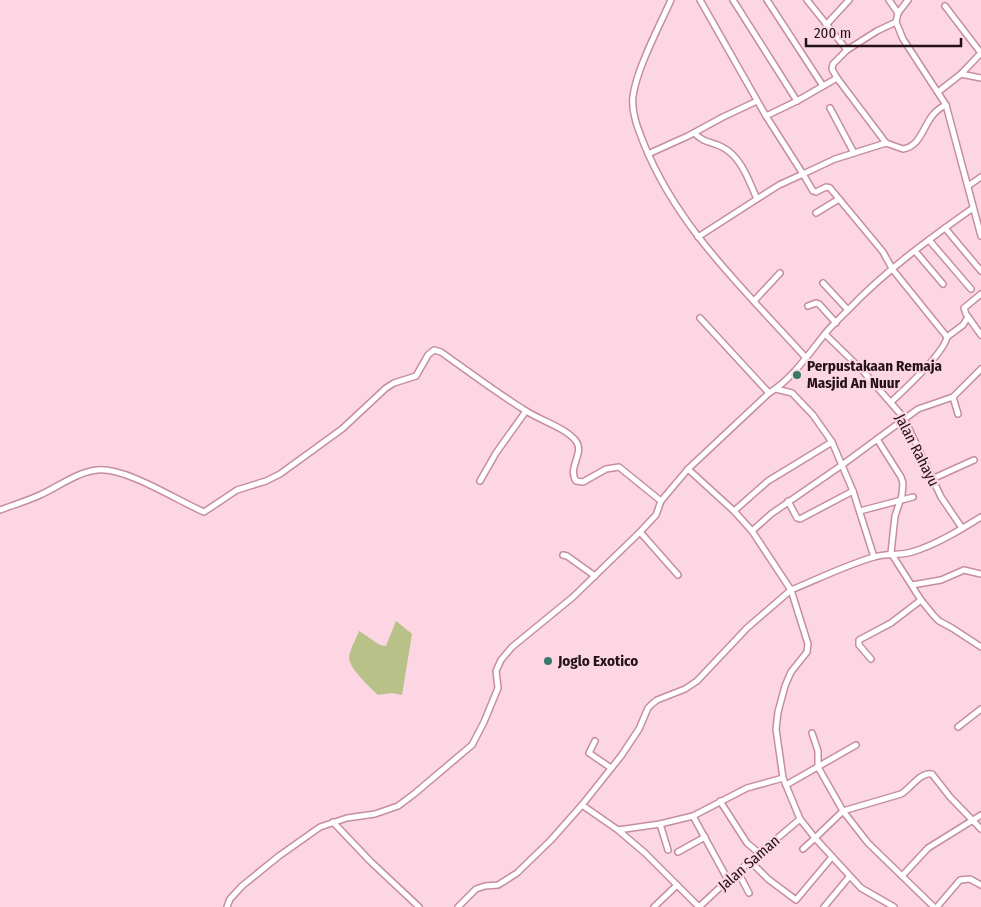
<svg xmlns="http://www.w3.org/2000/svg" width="981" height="907" viewBox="0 0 981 907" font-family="'Fira Sans Condensed',sans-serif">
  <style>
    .green { fill: #b7c188 }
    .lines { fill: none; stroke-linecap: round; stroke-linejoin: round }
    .minor-casing { stroke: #c68da1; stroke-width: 8 }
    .minor { stroke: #fff; stroke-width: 5 }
    .poi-dot { fill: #37796a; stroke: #fcd7e3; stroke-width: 2 }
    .labels { text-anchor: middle; stroke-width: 4.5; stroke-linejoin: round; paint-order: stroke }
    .poi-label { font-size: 15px; font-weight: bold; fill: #251119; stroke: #fcd7e3; text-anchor: start }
    .street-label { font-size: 15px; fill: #251119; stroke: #fcd7e3 }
  </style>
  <rect width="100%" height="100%" fill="#fcd7e3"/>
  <path class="green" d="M396,621l16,13 -10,61 -10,-2 -14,2c-8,-8 -29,-26 -29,-38 1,-8 7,-18 10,-26l21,14 6,1z"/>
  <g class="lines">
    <defs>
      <g id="minor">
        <path d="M671,0c-12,27 -34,68 -38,96 -2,16 5,33 11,48 34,85 102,147 162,214"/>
        <polyline points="700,0 766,116"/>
        <polyline points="733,0 797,101"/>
        <polyline points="767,0 823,86"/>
        <polyline points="807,0 847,50 877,31 896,22"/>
        <polyline points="889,0 898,13"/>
        <polyline points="908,0 898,13 896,22 903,39 946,105 981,236"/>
        <polyline points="945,6 981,53"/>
        <polyline points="826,25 849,0"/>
        <polyline points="961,74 981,53"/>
        <path d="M837,78l49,65 -51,16 -32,15 10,17 3,1 10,-5 4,1 53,64 10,18 54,67c-3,16 -43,53 -56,65"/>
        <polyline points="938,92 961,74 981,78"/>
        <polyline points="830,108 854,153"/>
        <path d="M694,133c12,11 16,8 28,14 19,9 27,34 35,52l-59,38"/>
        <path d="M886,143l17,6c23,-4 19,-34 43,-44"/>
        <polyline points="648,154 688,136 723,117 757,101"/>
        <polyline points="968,186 981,177"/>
        <polyline points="757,199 779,185 803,174 766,116 797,101 837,78 832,69 833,64 847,50"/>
        <polyline points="816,213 839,199"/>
        <polyline points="945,228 981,271"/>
        <polyline points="929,240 971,289"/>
        <polyline points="915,251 943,284"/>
        <polyline points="823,283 848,310"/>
        <polyline points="981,294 964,308 966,314 981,335"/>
        <polyline points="754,301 780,273"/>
        <polyline points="808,306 816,303 819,304 836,323"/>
        <polyline points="700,318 769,393"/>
        <polyline points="825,334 863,371 904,418 941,497 962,528"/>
        <polyline points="947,337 963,325 968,317"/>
        <polyline points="776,389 792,393 813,415 832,442 853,491 874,557"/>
        <polyline points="953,397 958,414"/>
        <polyline points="877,439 901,477 903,483 902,495 895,516 891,553 921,600 934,616 939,621 952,628 981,647"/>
        <polyline points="932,479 974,460"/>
        <polyline points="480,481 496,453 526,411"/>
        <polyline points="788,501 797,518 800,519 853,491"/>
        <path d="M0,510c13,-5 27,-9 40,-15 18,-8 37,-23 57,-25 29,-3 79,30 107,42l33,-22 29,-9 14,-7 62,-45 44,-41 8,-5 22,-7 12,-21 6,-5 7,2c28,20 56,41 85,59 14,9 40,17 50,30 9,12 -9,27 0,40l7,1 23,-13 13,-2 42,34"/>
        <polyline points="734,511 768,481 832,442"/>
        <polyline points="860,511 913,497"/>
        <polyline points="752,531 771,514 842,465 918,409 953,397 981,369"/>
        <polyline points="640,532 678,575"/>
        <polyline points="563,555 567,556 595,576"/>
        <polyline points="912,585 941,580 964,570 981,574"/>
        <polyline points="871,659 859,645 859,640 891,623 921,600"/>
        <polyline points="958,727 981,709"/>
        <path d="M812,733l6,18v16l25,44 58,-17c9,-5 20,-23 31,-20l18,23 31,32"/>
        <polyline points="595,741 589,753 611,768"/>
        <polyline points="786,785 856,745"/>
        <polyline points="720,801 747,843 760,854"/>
        <polyline points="582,805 618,830 660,824 693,816 747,788 783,778"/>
        <polyline points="693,816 728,880"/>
        <polyline points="333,822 370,861 419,907"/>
        <polyline points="660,824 668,850"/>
        <polyline points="618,830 645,853 699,907"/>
        <path d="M815,838l-15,-19 -17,-41 -7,-49 2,-17 7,-26 6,-14 16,-20 1,-8 -17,-54c27,-11 55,-25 83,-33 13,-4 25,-1 38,-5 24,-7 48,-22 69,-35"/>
        <polyline points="803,849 815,838"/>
        <polyline points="678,852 705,837"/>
        <polyline points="750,861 768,879 796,900 832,857"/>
        <polyline points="738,872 749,893"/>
        <polyline points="902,876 928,848 981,815"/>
        <polyline points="227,907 230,899 242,886 279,856 320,827 347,818 375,814 398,806 414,794 472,745 484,722 498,688 496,671 501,660 512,647 573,597 640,532 656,515 661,501 688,469"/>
        <path d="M458,907l18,-18 9,-3 13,-1 19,-12 34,-33 31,-35 39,-49 18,-27 9,-21 4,-4 5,-4 28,-11 12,-8 50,-53 44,-38 -39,-59 -18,-20 -46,-42 81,-76c22,-13 39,-38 55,-58 7,-9 16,-17 24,-25 37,-39 81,-71 125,-102"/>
        <polyline points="654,907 677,885"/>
        <polyline points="699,907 728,880 800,819"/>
        <polyline points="824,907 849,877"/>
        <polyline points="894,907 861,888 815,838 843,811 868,843 934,907"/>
        <polyline points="937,907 960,880 970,879 981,885"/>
      </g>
    </defs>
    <use href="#minor" class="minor-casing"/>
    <use href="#minor" class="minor"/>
  </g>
  <g class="poi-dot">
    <circle cx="797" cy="375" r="5"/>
    <circle cx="548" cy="661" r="5"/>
  </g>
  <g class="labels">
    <g class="poi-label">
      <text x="807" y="371">Perpustakaan Remaja<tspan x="807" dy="17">Masjid An Nuur</tspan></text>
      <text x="558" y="666">Joglo Exotico</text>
    </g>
    <g class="street-label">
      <text transform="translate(917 450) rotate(63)" y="5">Jalan Rahayu</text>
      <text transform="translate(749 863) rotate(-41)" y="5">Jalan Saman</text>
    </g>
  </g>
  <path d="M806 38v8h155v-8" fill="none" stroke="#251119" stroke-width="2.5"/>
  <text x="814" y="38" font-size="15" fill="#251119" stroke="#fcd7e3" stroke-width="4" paint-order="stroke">200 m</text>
</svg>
